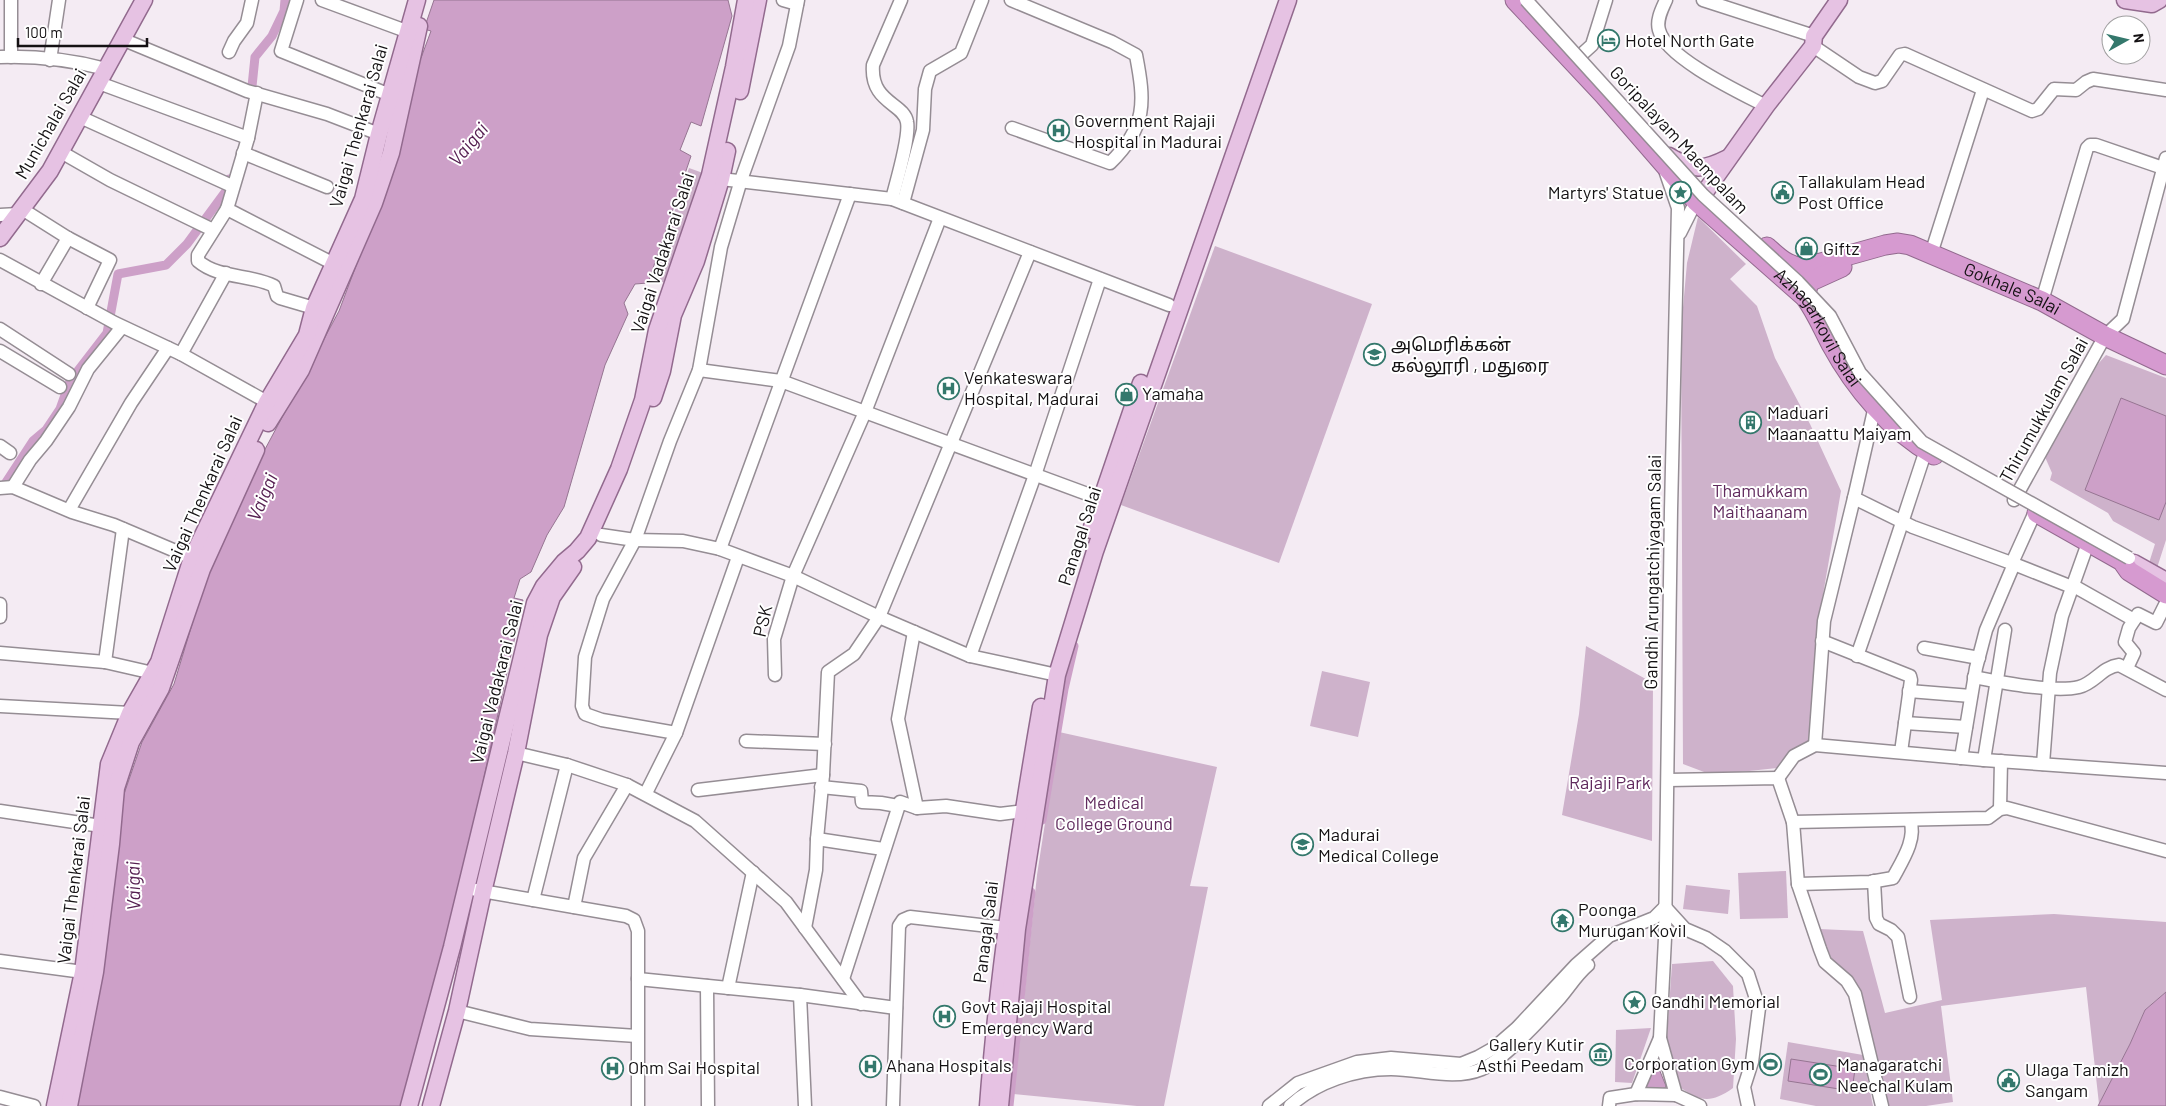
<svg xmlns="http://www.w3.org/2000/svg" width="2166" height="1106" viewBox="0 0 2166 1106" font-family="Barlow,'Noto Sans Tamil',sans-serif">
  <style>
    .green { fill: #ceb2cb }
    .water { fill: #cda0c8; stroke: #967592 }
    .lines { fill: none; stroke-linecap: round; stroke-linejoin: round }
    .canal { stroke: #cda0c8; stroke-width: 9 }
    .minor-casing { stroke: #958d94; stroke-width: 15 }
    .major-casing { stroke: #926a8e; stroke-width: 19 }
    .highway-casing { stroke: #926a8e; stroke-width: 21 }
    .minor { stroke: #fff; stroke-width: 12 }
    .major { stroke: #e6c2e3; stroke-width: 16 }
    .highway { stroke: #d69ad0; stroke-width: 19 }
    .minor-bridge-casing { stroke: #958d94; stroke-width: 15; stroke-linecap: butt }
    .minor-bridge { stroke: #fff; stroke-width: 12 }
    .labels { text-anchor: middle; stroke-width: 4; stroke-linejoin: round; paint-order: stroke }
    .poi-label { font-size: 18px; fill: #141113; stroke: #fff; text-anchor: start }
    .street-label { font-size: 18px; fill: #141113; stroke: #fff }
    .park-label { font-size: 18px; fill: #602a5d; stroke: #fff }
    .water-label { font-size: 19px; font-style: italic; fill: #562052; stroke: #fff }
  </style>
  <rect width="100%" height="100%" fill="#f4ebf3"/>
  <g class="green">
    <polygon points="689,168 703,173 666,283 652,279"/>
    <polygon points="1698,217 1746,264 1730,279 1757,306 1775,358 1810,424 1841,491 1821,606 1810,743 1789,753 1777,768 1712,775 1683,764 1681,330 1687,263"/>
    <polygon points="1215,246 1372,304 1279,563 1121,505"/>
    <polygon points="2106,355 2166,378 2166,540 2157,568 2149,563 2155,544 2113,521 2108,513 2050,480 2052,473 2045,457 2098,364"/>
    <polygon points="1586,646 1653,683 1652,841 1562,815 1579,714"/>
    <polygon points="1322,671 1370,682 1358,737 1310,726"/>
    <polygon points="1059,732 1217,767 1190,886 1208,887 1164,1106 1137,1106 1014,1094 1037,875"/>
    <polygon points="1786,871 1788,918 1740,919 1738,873"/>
    <polygon points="1686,885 1730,890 1728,914 1683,909"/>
    <polygon points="2054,914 2166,922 2166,992 2145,1010 2130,1044 2099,1104 2086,987 1941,1006 1953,1102 1926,1106 1888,1106 1856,984 1832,960 1819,929 1863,931 1885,1013 1942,1000 1930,920"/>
    <path d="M1713,961l20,25 3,53 -3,49c-24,17 -34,13 -56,-3l-10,-49 5,-72z"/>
    <polygon points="1651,1028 1632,1083 1615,1082 1616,1030"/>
    <polygon points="1788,1042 1863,1055 1873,1106 1816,1106 1780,1099"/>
  </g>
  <g class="water">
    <polygon points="434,0 728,0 732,16 701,126 691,122 680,150 691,156 648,283 635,284 624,303 628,314 605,365 564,507 547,535 531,572 520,579 514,598 523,600 458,896 403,1106 74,1106 102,976 124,794 142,742 174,684 209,568 240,496 339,311 397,157 416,57 421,58 431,31 424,29"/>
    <polygon points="2121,398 2166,416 2166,502 2159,520 2085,490"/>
    <polygon points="2166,992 2166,1106 2098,1106 2130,1044 2145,1010"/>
    <polygon points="1655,1059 1666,1086 1664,1090 1648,1090 1645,1087"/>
    <polygon points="1791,1059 1855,1069 1852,1091 1788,1081"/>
  </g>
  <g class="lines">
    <g class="canal">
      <polyline points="251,96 255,57 272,36 284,11 285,0"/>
      <polyline points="1,490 33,441 46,430 60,409 70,381 107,333 118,274 166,265 187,244 226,191 229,179"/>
      <polyline points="1042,820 1064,689 1074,646"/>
      <polyline points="1009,1106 1031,892"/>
    </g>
    <defs>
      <g id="minor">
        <polyline points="297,0 281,51 390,95"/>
        <polyline points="322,0 406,31"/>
        <polyline points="783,0 797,4"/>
        <path d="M1011,0l101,42 24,13c9,47 11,72 -26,108l-98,-35"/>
        <path d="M1666,0c-4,9 -10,20 -7,30 7,28 82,63 107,76"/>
        <polyline points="1703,0 1814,36"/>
        <polyline points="122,39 247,91 327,114 379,134"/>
        <polyline points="1813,46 1859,77 1875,83 1882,81 1900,55 1905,54 2032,111 2038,109 2054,89 2076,90 2086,82 2093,79 2166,90"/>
        <polyline points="229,52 234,41 247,23 252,0"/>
        <polyline points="1581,55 1592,45 1606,0"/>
        <path d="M0,57c36,-1 72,3 106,12"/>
        <polyline points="11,57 11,0"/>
        <polyline points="50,60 59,0"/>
        <polyline points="99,83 248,138"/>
        <polyline points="257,93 248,138 227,209 334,264"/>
        <polyline points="80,117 232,186"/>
        <polyline points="61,152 110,180 213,230"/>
        <polyline points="243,153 327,187"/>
        <polyline points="713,176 721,179 892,199 1169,305"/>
        <path d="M892,199c4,-16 18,-62 15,-77 -3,-19 -37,-19 -34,-57l28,-65"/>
        <polyline points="903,203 923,130 925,89 930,71 961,53 982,0"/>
        <polyline points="22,209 68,238 110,260 87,308"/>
        <path d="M227,209l-29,46v6c21,18 53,13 76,25l3,10 3,2 34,10"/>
        <polyline points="0,215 18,214"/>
        <polyline points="1680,233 1696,201"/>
        <polyline points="1931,254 1983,90"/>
        <polyline points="0,260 115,323 181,354 267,402"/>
        <polyline points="41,284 68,238"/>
        <polyline points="2042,301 2087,148 2090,145 2096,145 2166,169"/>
        <polyline points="0,329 69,374"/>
        <polyline points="0,351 60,387"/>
        <polyline points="181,354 226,273"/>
        <polyline points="699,370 781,381 1109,502"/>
        <polyline points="1875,406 1854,498 1913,527 2014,564 1986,630 1976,668 1961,758"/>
        <polyline points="0,446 10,453"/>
        <polyline points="13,487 30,460 46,441 69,407 88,369 122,327"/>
        <polyline points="0,488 13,487 72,512 114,525 192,558"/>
        <polyline points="2014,500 2105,336 2123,319 2166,158"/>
        <polyline points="69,510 131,403 168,348"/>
        <polyline points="601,535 635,540 683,541 720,549 793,576 879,617 970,656 1057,675"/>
        <polyline points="720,549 850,194"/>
        <polyline points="2012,563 2035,512"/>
        <polyline points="2014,564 2072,587"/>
        <polyline points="2072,585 2134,620"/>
        <polyline points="0,604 0,617"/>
        <polyline points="914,632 898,719 917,808"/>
        <polyline points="1822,641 1910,676 1911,680 1901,752"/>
        <polyline points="1924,648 1979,658"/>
        <polyline points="0,653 105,662 153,673"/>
        <polyline points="970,656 1035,475 1100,279"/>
        <path d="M1857,656c24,-68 46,-137 69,-206"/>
        <polyline points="105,662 123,529"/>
        <polyline points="2127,668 2134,653 2125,642 2129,628 2138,614 2156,623 2166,603"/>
        <polyline points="775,675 774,639 793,576 865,412 940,218"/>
        <path d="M1974,677c26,5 80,16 105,10 16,-4 23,-20 40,-22l47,25"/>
        <polyline points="1909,691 1971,696"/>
        <polyline points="0,706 130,713"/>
        <polyline points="1905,723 1966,727"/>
        <polyline points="676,733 602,720 585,714 582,706 585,657 603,599 635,540 670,441 699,370 721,247 741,180 789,46 798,0"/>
        <polyline points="746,741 825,744"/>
        <polyline points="1815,745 1824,621 1854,498"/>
        <polyline points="516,753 567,765 627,785 695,821 786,902 861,1004"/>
        <polyline points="1984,760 2005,630"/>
        <polyline points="2043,764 2050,673 2062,616 2088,543"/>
        <polyline points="1778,778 1794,756 1815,745 1984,760 2166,773"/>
        <polyline points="1668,780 1778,778 1793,822 1988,818 2000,809 2007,808 2166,851"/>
        <polyline points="821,787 861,791 862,802 881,803 898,806"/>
        <polyline points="698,790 823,775"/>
        <polyline points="646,793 676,733 738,557"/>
        <polyline points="2000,809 2001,761"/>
        <polyline points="0,811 101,826"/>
        <polyline points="1793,822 1798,884 1820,949 1825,962 1847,981 1855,994 1882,1106"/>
        <polyline points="817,839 883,849"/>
        <polyline points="1874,881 1876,918 1879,924 1891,930 1898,937 1910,997"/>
        <path d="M1798,884l72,-2 23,-4c9,-17 24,-39 17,-58"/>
        <polyline points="476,890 626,916 634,920 638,931 638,1106"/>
        <polyline points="533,900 567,765"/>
        <polyline points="574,907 584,858 627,785"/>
        <polyline points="1665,907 1685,929 1706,938 1725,951 1748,974 1759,1008 1752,1062 1744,1087 1748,1106"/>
        <polyline points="805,928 816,870 817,839 823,775 828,672 854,654 879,617 1030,252"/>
        <polyline points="0,961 83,972"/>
        <polyline points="638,979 800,995 896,1008"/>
        <polyline points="843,979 900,802 917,808 946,806 1000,814 1032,810"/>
        <polyline points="707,986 708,1106"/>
        <polyline points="728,988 753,872"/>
        <polyline points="800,995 805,1106"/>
        <polyline points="457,1011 530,1029 637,1036"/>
        <polyline points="1660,1038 1665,938 1671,510 1678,208 1666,173"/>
        <polyline points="1636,1094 1660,1038 1676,1095 1700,1106"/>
        <polyline points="0,1097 34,1106"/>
        <polyline points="893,1106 899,926 903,920 910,917 1015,929"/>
        <polyline points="1269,1106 1298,1083 1357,1062 1391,1058 1461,1064 1478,1057 1494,1048 1517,1028 1576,965 1609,936 1654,918 1665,907"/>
        <path d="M1290,1106c26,-24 65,-37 101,-37 30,0 62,12 91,0 22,-10 59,-50 76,-69 10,-11 18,-25 30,-35"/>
        <polyline points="1609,1106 1610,1098 1636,1094 1676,1095"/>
      </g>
      <g id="major">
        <polyline points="2125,0 2152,4 2159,0"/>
        <polyline points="740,91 758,0"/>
        <path d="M1669,156c25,15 33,15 59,2"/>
        <polyline points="1705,192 1766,106 1813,46 1814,36 1839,0"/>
        <polyline points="0,238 50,171 144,0"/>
        <polyline points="653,398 662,371 673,315 696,261 721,179 727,151"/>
        <polyline points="268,423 301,370 374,203 391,153 419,26"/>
        <polyline points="1091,530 1141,383"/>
        <polyline points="2122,561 2134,563 2166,581"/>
        <polyline points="55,1106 83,972 109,764 130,713 159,662 192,558 267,402 307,335 314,308 363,199 379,134 417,0"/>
        <polyline points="69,1106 95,972 111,844 116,788 131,742 161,688 202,569 256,450"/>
        <polyline points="409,1106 452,947 535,603 544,586 564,562 577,551 588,538 619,469 643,400 657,330 710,175 734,67 746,0"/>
        <polyline points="431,1106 457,1011 483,892 516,753 539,635 552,597 573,567"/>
        <path d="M988,1106c10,-134 30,-267 53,-399"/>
        <polyline points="1000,1106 1017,929 1057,675 1095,551 1288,0"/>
      </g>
      <g id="highway">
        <path id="s1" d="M1515,0l89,95 92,106 109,96c11,15 17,30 26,47 24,44 59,86 103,111"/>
        <path id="s2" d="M1767,247c11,10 20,19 36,21l82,-23 13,-2 12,2 132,56 63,35 61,29"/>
        <polyline points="1805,297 1809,282 1842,267"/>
        <polyline points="2037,513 2122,561 2129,571 2166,594"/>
      </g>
    </defs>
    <use href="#minor" class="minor-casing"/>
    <use href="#major" class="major-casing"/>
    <use href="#highway" class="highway-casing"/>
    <use href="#minor" class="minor"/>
    <use href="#major" class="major"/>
    <use href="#highway" class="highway"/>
    <defs>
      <polyline id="minor-bridge" points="1526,0 1703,195 1798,282 1830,316 1860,373 1922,442 2129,558"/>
    </defs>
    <use href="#minor-bridge" class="minor-bridge-casing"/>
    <use href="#minor-bridge" class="minor-bridge"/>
  </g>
  <defs>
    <symbol id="hotel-ring" viewBox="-11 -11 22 22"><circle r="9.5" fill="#fff" stroke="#34786c" stroke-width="1.5"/><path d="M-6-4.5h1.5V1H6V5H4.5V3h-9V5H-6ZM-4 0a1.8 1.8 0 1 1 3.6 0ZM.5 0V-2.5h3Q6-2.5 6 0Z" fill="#34786c"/></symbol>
    <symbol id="hospital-ring" viewBox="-11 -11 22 22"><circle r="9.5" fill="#fff" stroke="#34786c" stroke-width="1.5"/><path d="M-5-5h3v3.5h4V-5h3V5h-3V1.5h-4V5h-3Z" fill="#34786c"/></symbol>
    <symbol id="civic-ring" viewBox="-11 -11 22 22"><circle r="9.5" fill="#fff" stroke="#34786c" stroke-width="1.5"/><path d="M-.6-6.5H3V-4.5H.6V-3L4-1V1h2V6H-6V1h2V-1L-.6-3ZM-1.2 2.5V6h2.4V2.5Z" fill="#34786c"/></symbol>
    <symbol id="sight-ring" viewBox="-11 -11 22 22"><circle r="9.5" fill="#fff" stroke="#34786c" stroke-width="1.5"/><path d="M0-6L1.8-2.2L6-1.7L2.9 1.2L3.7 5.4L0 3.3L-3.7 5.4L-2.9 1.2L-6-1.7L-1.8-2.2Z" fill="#34786c"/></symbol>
    <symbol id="shop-ring" viewBox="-11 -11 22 22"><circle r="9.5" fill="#fff" stroke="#34786c" stroke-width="1.5"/><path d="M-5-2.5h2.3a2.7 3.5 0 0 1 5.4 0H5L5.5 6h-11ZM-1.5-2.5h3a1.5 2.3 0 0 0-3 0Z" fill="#34786c"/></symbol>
    <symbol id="university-ring" viewBox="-11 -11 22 22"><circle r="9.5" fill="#fff" stroke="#34786c" stroke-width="1.5"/><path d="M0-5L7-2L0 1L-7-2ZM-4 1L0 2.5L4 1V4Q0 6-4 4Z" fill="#34786c"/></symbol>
    <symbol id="building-ring" viewBox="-11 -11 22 22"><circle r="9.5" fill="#fff" stroke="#34786c" stroke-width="1.5"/><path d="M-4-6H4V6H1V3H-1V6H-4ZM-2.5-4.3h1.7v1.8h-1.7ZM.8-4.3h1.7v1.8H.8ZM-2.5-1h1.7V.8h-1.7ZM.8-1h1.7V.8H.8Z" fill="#34786c"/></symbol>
    <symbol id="temple-ring" viewBox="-11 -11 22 22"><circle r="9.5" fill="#fff" stroke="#34786c" stroke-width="1.5"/><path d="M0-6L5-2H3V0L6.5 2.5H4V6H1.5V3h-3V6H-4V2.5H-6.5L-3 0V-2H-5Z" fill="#34786c"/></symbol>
    <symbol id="museum-ring" viewBox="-11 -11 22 22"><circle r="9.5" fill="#fff" stroke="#34786c" stroke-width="1.5"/><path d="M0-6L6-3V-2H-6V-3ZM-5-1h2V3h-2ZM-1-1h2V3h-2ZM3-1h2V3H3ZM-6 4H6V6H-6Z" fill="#34786c"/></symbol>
    <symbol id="stadium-ring" viewBox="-11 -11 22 22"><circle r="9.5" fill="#fff" stroke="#34786c" stroke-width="1.5"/><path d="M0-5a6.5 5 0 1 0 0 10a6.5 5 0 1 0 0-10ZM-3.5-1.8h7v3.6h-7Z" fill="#34786c"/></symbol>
  </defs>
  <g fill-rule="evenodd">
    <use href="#hotel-ring" x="1596" y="28" width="25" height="25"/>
    <use href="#hospital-ring" x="1046" y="118" width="25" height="25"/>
    <use href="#civic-ring" x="1770" y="180" width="25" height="25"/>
    <use href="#sight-ring" x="1668" y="180" width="25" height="25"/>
    <use href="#shop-ring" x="1794" y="236" width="25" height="25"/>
    <use href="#university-ring" x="1362" y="342" width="25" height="25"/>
    <use href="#hospital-ring" x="936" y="376" width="25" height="25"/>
    <use href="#shop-ring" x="1114" y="382" width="25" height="25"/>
    <use href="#building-ring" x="1738" y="410" width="25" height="25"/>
    <use href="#university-ring" x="1290" y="832" width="25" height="25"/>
    <use href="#temple-ring" x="1550" y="908" width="25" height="25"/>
    <use href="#sight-ring" x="1622" y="990" width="25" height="25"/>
    <use href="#hospital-ring" x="932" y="1004" width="25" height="25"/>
    <use href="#museum-ring" x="1588" y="1042" width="25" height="25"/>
    <use href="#stadium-ring" x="1758" y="1052" width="25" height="25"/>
    <use href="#hospital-ring" x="858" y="1054" width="25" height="25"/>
    <use href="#hospital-ring" x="600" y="1056" width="25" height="25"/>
    <use href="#stadium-ring" x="1808" y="1062" width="25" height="25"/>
    <use href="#civic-ring" x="1996" y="1068" width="25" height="25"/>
  </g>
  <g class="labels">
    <g class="poi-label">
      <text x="1625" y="47">Hotel North Gate</text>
      <text x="1074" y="127">Government Rajaji<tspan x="1074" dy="21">Hospital in Madurai</tspan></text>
      <text x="1798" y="188">Tallakulam Head<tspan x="1798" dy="21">Post Office</tspan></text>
      <text x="1664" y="199" text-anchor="end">Martyrs' Statue</text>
      <text x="1823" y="255">Giftz</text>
      <text x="1391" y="351">அமெரிக்கன்<tspan x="1391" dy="21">கல்லூரி , மதுரை</tspan></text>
      <text x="964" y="384">Venkateswara<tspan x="964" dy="21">Hospital, Madurai</tspan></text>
      <text x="1142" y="400">Yamaha</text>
      <text x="1767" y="419">Maduari<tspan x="1767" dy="21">Maanaattu Maiyam</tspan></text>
      <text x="1318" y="841">Madurai<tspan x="1318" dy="21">Medical College</tspan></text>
      <text x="1578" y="916">Poonga<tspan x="1578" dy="21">Murugan Kovil</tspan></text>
      <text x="1651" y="1008">Gandhi Memorial</text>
      <text x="961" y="1013">Govt Rajaji Hospital<tspan x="961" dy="21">Emergency Ward</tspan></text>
      <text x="1584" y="1051" text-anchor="end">Gallery Kutir<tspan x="1584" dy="21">Asthi Peedam</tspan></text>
      <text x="1755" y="1070" text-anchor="end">Corporation Gym</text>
      <text x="1837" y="1071">Managaratchi<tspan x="1837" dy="21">Neechal Kulam</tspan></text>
      <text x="886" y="1072">Ahana Hospitals</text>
      <text x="628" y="1074">Ohm Sai Hospital</text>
      <text x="2025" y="1076">Ulaga Tamizh<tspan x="2025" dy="21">Sangam</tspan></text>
    </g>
    <g class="street-label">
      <text transform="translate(51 124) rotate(-60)" y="6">Munichalai Salai</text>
      <text transform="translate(359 126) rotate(-74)" y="6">Vaigai Thenkarai Salai</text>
      <text transform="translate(1679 140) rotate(47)" y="6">Goripalayam Maempalam</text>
      <text transform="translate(663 253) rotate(-72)" y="6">Vaigai Vadakarai Salai</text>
      <text dy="6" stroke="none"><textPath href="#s2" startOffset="264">Gokhale Salai</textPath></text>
      <text dy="6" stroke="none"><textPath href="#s1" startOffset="448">Azhagarkovil Salai</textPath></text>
      <text transform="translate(2044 410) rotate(-61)" y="6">Thirumukkulam Salai</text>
      <text transform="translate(203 494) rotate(-66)" y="6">Vaigai Thenkarai Salai</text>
      <text transform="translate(1080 536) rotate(-72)" y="6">Panagal Salai</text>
      <text transform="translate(1653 572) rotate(-89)" y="6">Gandhi Arungatchiyagam Salai</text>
      <text transform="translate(763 621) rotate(-77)" y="6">PSK</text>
      <text transform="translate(497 682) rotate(-76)" y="6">Vaigai Vadakarai Salai</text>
      <text transform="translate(74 880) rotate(-83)" y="6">Vaigai Thenkarai Salai</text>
      <text transform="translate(986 932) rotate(-83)" y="6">Panagal Salai</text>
    </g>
    <g class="park-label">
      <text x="1760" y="497">Thamukkam<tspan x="1760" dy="21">Maithaanam</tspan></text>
      <text x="1610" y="789">Rajaji Park</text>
      <text x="1114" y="809">Medical<tspan x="1114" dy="21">College Ground</tspan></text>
    </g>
    <g class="water-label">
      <text transform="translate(468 144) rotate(-50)" y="7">Vaigai</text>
      <text transform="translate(262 497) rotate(-67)" y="7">Vaigai</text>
      <text transform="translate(133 886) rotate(-91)" y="7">Vaigai</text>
    </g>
  </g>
  <g transform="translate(2126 40) rotate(82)"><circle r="24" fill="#ffffff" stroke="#a1a0a1"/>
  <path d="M0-4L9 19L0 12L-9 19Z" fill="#34786c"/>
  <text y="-8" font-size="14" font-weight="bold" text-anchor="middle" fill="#141113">N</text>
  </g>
  <path d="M18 38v8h129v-8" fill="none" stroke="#141113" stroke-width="2.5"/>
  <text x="25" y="38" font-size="15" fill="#141113" stroke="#ffffff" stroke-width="4" paint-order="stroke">100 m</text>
</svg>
